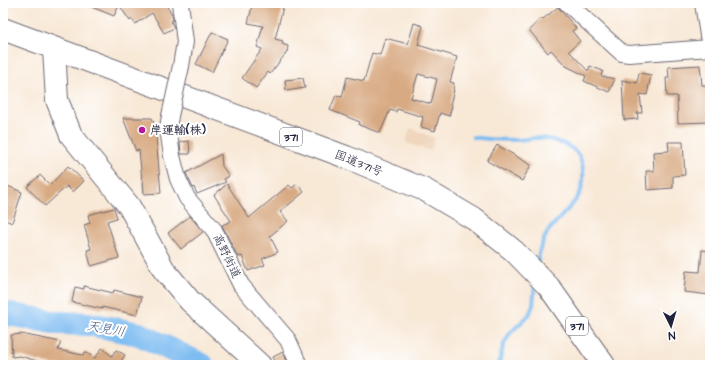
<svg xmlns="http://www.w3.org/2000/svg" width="713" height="368" viewBox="0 0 713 368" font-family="'Architects Daughter','Klee One',sans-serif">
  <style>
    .built { fill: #efd6bc }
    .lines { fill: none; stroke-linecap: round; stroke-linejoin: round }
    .stream { stroke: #7ebcf1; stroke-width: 4 }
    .river { stroke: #7ebcf1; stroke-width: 24 }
    .building { fill: #d8aa83; fill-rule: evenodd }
    .minor-casing { stroke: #6d6771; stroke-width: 18 }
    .trunk-casing { stroke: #6d6771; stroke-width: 24 }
    .minor { stroke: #fff; stroke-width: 16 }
    .trunk { stroke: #fff; stroke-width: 22 }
    .minor-bridge-casing { stroke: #6d6771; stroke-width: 18; stroke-linecap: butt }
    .minor-bridge { stroke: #fff; stroke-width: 16 }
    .poi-dot { fill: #b5179e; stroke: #fff; stroke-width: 1.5 }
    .labels { text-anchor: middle; stroke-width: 4; stroke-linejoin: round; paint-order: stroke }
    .shield { fill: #fff; stroke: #646476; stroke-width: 1 }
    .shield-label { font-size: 11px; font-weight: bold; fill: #22223b }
    .poi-label { font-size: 12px; font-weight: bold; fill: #22223b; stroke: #fff; text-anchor: start }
    .street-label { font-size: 12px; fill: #22223b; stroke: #fff }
    .water-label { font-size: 13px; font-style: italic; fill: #42587b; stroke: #fff }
  </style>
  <rect width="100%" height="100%" fill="#fff"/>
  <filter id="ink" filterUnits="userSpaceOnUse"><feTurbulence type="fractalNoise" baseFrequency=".025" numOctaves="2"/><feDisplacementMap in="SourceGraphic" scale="8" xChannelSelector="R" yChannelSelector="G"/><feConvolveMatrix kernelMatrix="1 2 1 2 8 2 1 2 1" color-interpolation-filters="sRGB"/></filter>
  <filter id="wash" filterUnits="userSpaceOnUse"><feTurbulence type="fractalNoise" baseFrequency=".012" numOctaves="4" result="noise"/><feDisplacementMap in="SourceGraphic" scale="16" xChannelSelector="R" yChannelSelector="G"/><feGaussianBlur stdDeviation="0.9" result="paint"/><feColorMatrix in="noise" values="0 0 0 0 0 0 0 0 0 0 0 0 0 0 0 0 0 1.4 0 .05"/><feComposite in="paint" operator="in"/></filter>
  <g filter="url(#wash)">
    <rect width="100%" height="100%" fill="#f8e8d6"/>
    <polygon class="built" points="410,128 435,138 431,151 406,143"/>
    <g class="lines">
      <g class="stream">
        <path d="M473,137c15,3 29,3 45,3 11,-1 20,-4 30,-1 9,2 21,6 28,13 10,11 9,35 1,46 -9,13 -22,23 -30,35 -6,11 -9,21 -10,32"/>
        <polyline points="499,365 503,346 510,333 529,315 533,305 535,284"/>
      </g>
      <polyline class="river" points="3,313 58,323 89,324 139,334 202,365"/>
    </g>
    <g id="blocks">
      <g class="building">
        <polygon points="82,3 167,3 165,4 172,14 173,20 171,21 174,28 164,33 152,13 135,24 132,19 130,21 119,5 114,16"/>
        <polygon points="253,3 284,3 275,39 283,41 282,44 288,46 287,52 270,74 268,72 256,88 242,78 262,49 257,47 263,26 248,23"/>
        <polygon points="558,7 576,28 572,31 580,41 569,51 588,71 590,66 603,71 601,76 615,79 609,92 584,81 586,76 566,66 551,50 548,53 529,30 542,18 543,19"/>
        <path d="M414,23l9,3 -5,19 39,12 -7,25 4,1 -1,6 1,1 -4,15 2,1 -3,10 -9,-3 -5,18 -14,-4 2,-10 -26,-8 -1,3 -6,-2 -10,23 -21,-8 1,-3 -30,-12 6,-15 6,2 5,-20 17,4 8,-28 8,2 5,-17 23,6zM418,74l19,5 -6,25 -20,-6z"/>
        <polygon points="212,32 228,39 212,72 196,64"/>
        <polygon points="700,65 702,85 710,86 710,122 678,123 677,96 667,96 666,78 669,78 668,67"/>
        <polygon points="639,73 651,75 647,95 640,94 642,113 637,113 638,119 624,120 622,80 637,83"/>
        <polygon points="303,78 305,88 286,91 285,80"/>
        <polygon points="123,118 152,118 155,125 161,193 144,194 143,180 142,180 139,150 136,151"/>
        <polygon points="189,141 190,154 181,154 180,142"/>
        <polygon points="668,142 683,142 685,175 673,176 673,188 647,190 646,171 654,171 653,152 669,151"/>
        <polygon points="497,145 531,165 522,181 487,161"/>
        <polygon points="221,154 222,166 229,176 224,179 226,182 197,194 194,187 193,188 186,173"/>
        <polygon points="68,166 84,181 73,192 67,186 45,206 27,187 40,175 50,185"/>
        <polygon points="3,184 22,192 12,223 3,219"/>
        <polygon points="227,184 249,218 289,185 292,188 297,184 304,192 280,212 288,221 270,236 278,252 262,259 265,265 248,271 242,256 238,257 222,225 231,221 214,195"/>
        <polygon points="114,208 117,218 107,221 119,258 91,266 87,250 91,249 84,225 90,223 88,215"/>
        <polygon points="190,216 203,232 181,249 168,233"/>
        <polygon points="702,250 710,251 710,295 684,292 686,271 700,272"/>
        <polygon points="84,286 113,293 114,290 142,297 137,315 102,307 102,309 72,302 75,287 84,289"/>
        <polygon points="21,334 61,342 58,350 83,355 85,352 95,358 102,348 112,356 116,350 125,355 121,361 126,365 51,365 20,356 12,357 11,335"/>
        <polygon points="283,352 288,363 283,365 277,365 273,357"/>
      </g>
    </g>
  </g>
  <g filter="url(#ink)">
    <use href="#blocks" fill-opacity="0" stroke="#6d6771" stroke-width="1"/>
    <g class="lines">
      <defs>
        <g id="minor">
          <polyline points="180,3 185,42 181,66"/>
          <polyline points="567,3 622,53 629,54 710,48"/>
          <polyline points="703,3 710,48"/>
          <polyline points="170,116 168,128 172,156 178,179 187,198 214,230 241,285 288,340 299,365"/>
        </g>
        <g id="trunk">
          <polyline points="3,29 346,157 425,190 474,219 514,251 549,287 604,365"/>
          <polyline points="54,49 57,100 71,135 129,206 164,270 190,301 260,365"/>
        </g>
      </defs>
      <use href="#minor" class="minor-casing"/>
      <use href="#trunk" class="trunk-casing"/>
      <use href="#minor" class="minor"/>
      <use href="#trunk" class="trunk"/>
      <defs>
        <polyline id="minor-bridge" points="170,116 181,66"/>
      </defs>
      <use href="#minor-bridge" class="minor-bridge-casing"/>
      <use href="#minor-bridge" class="minor-bridge"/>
    </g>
  </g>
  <circle class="poi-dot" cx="142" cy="130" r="4"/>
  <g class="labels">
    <g class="shield">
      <rect x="280" y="128" width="22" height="18" rx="3"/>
      <rect x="566" y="317" width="22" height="18" rx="3"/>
    </g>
    <g class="shield-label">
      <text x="291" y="141">371</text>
      <text x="577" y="330">371</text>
    </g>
    <g class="poi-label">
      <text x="150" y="134">岸運輸(株)</text>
    </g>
    <g class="street-label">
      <text transform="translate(359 163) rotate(22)" y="4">国道371号</text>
      <text transform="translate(227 256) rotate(64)" y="4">高野街道</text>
    </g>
    <g class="water-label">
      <text transform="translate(106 328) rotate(10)" y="5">天見川</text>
    </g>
  </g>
  <rect width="713" height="368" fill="none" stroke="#fff" stroke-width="16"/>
  <g transform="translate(671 326) rotate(175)" stroke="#ffffff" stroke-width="3" paint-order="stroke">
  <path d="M0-3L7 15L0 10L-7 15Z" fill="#22223b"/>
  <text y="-6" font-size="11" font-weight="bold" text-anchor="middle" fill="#22223b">N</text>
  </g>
</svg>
